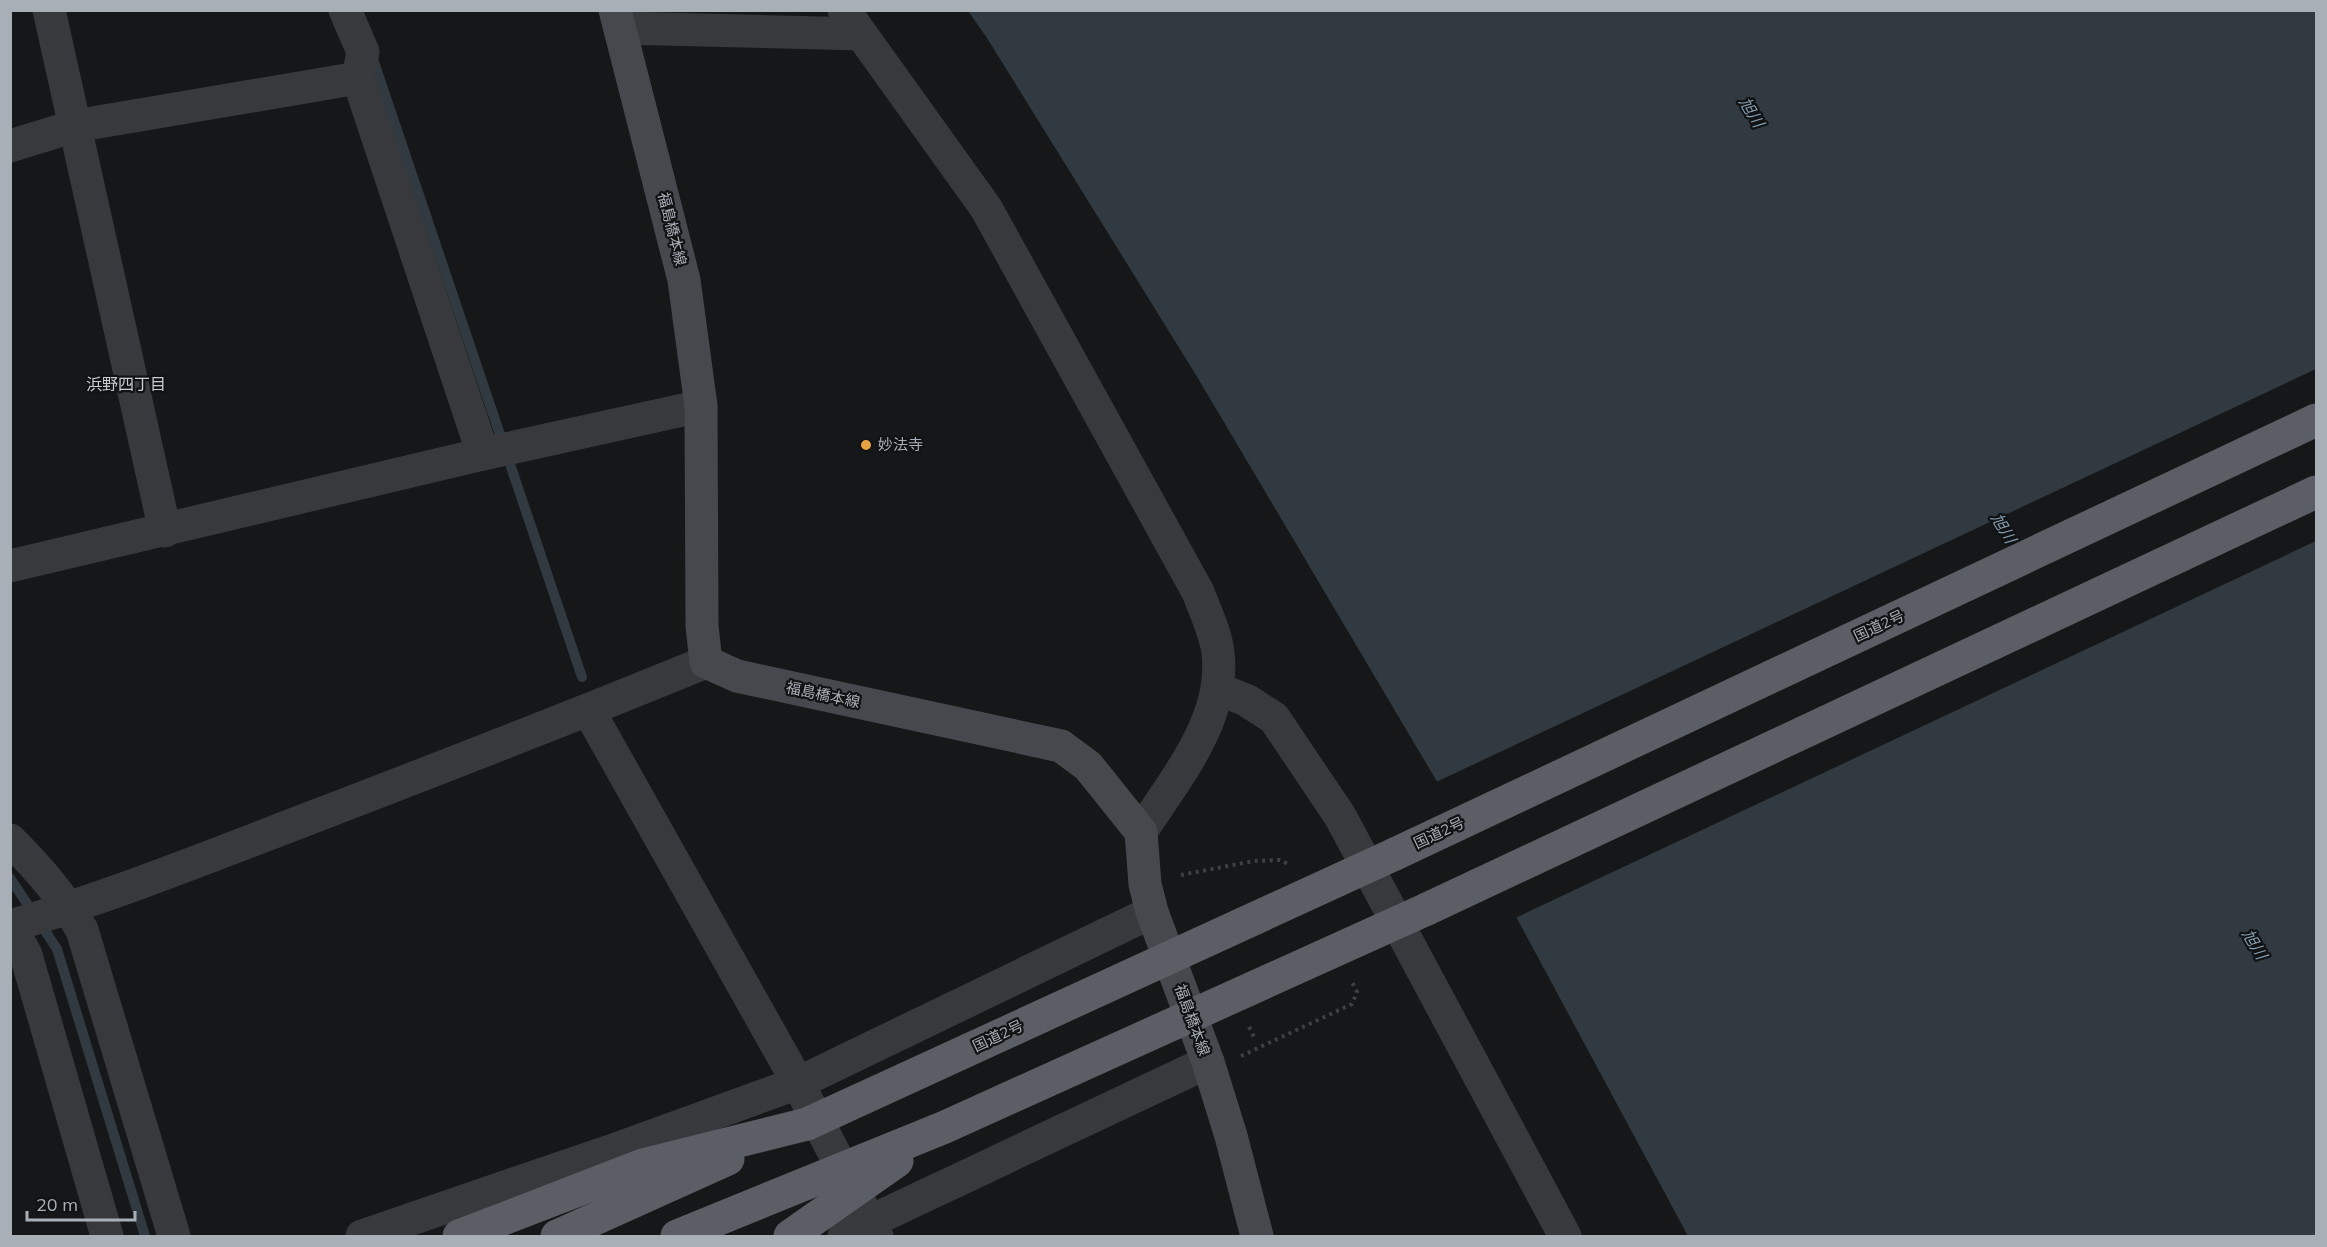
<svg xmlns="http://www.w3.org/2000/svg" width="2327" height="1247" viewBox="0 0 2327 1247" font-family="Mulish,'Noto Sans JP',sans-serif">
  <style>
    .water { fill: #303a40 }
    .pier { fill: #161718 }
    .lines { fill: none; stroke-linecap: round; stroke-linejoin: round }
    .stream { stroke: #303a40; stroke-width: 10 }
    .path { stroke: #3e4044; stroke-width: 4; stroke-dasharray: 3 4.5; stroke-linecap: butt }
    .minor { stroke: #38393d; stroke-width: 33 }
    .tertiary { stroke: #38393d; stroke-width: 33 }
    .secondary { stroke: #46484d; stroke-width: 33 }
    .trunk { stroke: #5c5e65; stroke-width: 33 }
    .trunk-bridge { stroke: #5c5e65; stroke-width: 33 }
    .poi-dot { fill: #e6a341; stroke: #111213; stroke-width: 2 }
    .labels { text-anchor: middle; stroke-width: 4.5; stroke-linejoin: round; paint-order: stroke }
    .street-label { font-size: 15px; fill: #a9afb7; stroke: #111213 }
    .poi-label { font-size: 15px; fill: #a9afb7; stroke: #111213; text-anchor: start }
    .water-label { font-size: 16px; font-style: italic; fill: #839eb0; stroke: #111213 }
    .neighbourhood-label { font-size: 16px; fill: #cacdd4; stroke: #111213 }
  </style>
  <rect width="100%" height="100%" fill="#161718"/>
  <polygon class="water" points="968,11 2316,11 2316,1236 1688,1236 1506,898 1196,375 987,38"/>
  <polygon class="pier" points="2316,369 2316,541 1513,919 1434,783"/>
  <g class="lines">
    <g class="stream">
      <polyline points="372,56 582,677"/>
      <polyline points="10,878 57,949 145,1236"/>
    </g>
    <g class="path">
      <polyline points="1181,875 1254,861 1280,860 1288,864"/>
      <polyline points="1249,1027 1254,1037"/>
      <polyline points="1241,1056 1352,1004 1357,992 1351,980"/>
    </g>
    <g class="minor">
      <polyline points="49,10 165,531"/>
      <polyline points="345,10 363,52 358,78"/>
      <polyline points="621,28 860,34"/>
      <polyline points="10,146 75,126 358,78 483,454"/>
      <polyline points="10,566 483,454 701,406"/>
      <polyline points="1218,689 1246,700 1274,718 1340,816 1565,1236"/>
      <polyline points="589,711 798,1083 877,1236"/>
      <path d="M10,840c28,28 52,55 72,90l92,306"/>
      <polyline points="10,925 26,955 107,1236"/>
      <path d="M10,926c105,-31 206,-72 308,-111 130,-50 259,-100 388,-153"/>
      <polyline points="362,1236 616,1149 798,1083 1152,912"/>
      <polyline points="844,1236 869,1222 1208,1062"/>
    </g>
    <path class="tertiary" d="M844,10l142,198 212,384c7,19 18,41 20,61 8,67 -44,127 -77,179"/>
    <polyline class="secondary" points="615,10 684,280 701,406 702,626 706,662 737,676 1061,746 1088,766 1141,832 1145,884 1152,912 1208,1062 1231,1136 1257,1236"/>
    <g class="trunk">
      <polyline points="1395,854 2316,420"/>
      <polyline points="1427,909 2316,492"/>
      <polyline points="459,1236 643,1165 807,1124"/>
      <polyline points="557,1236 728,1159"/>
    </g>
    <g class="trunk-bridge">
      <polyline points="807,1124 1395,854"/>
      <polyline points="677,1236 945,1127 1427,909"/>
      <polyline points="790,1236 897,1161"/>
    </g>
  </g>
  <circle class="poi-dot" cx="866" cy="445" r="6"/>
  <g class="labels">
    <g class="street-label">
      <text transform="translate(672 229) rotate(76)" y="5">福島橋本線</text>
      <text transform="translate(1879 626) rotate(-25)" y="5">国道2号</text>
      <text transform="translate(823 695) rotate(12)" y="5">福島橋本線</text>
      <text transform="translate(1439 833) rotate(-25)" y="5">国道2号</text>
      <text transform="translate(1192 1020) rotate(70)" y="5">福島橋本線</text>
      <text transform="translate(998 1036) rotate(-25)" y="5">国道2号</text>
    </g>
    <g class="poi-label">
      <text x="878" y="450">妙法寺</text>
    </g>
    <g class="water-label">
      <text transform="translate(1752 112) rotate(59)" y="6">旭川</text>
      <text transform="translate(2004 528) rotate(59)" y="6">旭川</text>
      <text transform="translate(2255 944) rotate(59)" y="6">旭川</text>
    </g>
    <g class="neighbourhood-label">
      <text x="126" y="390">浜野四丁目</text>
    </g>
  </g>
  <rect width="2327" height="1247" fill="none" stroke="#a9afb7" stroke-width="24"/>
  <path d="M27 1211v9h108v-9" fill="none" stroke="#a9afb7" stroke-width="3"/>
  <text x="36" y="1211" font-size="18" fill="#a9afb7" stroke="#111213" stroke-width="4.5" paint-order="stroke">20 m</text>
</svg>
